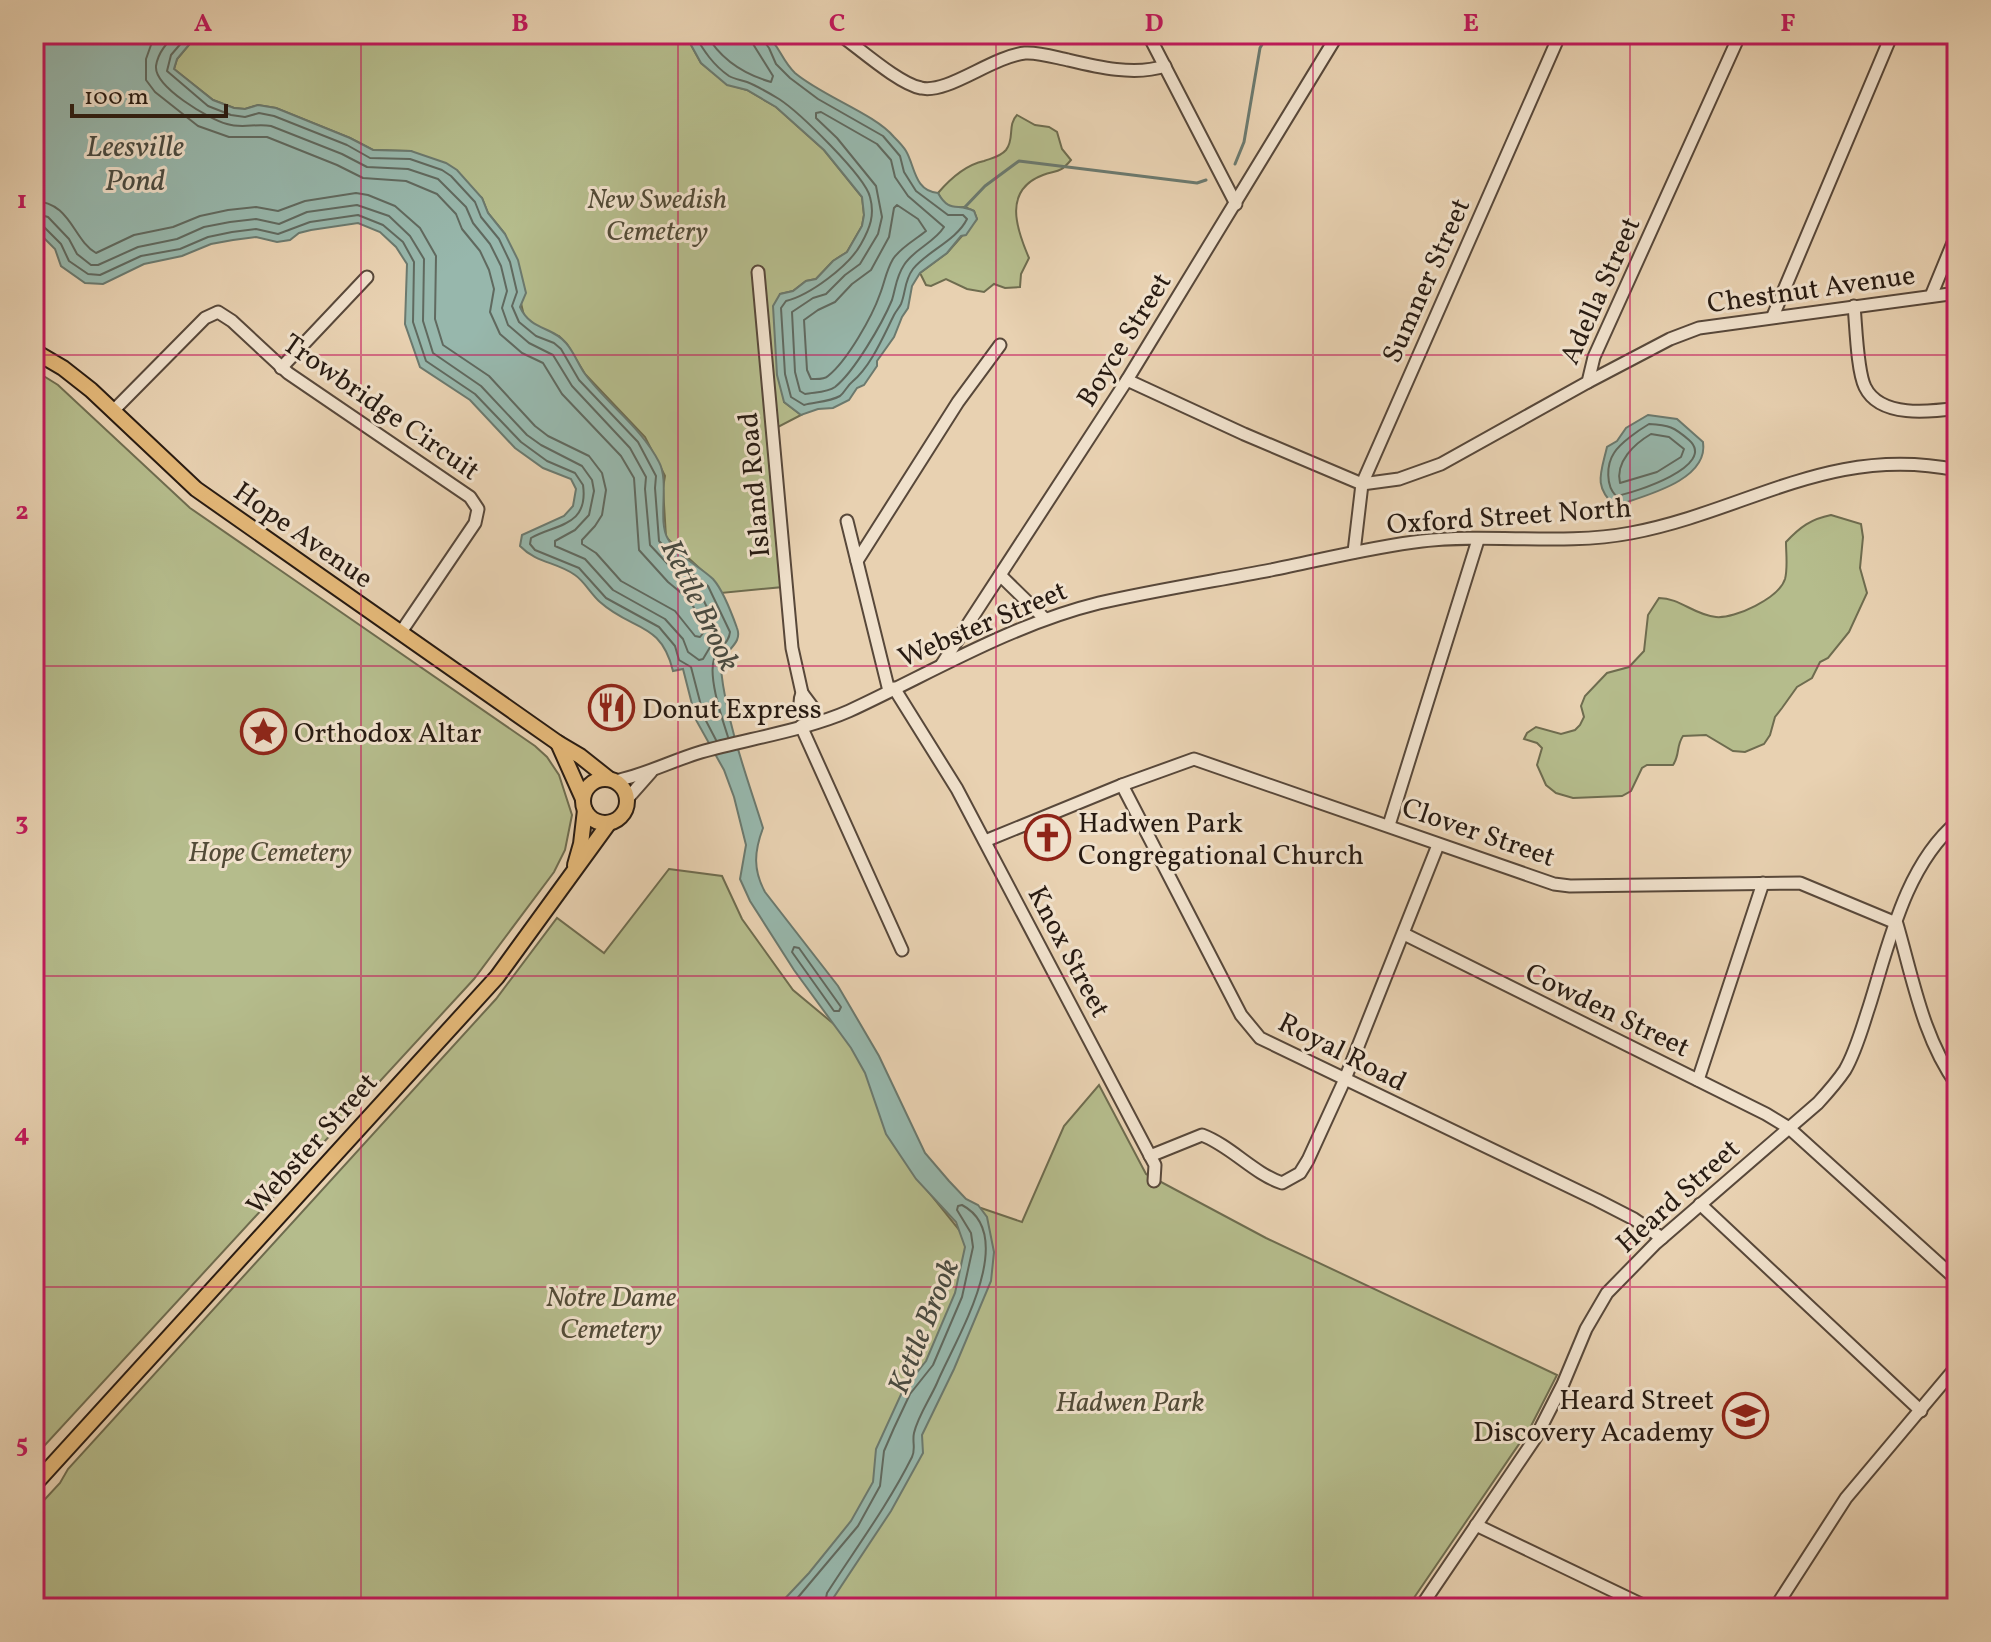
<svg xmlns="http://www.w3.org/2000/svg" width="1991" height="1642" viewBox="0 0 1991 1642" font-family="Vollkorn,serif">
  <style>
    .green { fill: #b5bc8c; stroke: #6e6c4f; stroke-width: 2 }
    .water { fill: #97b7ac; stroke: #6b796e; stroke-width: 2 }
    .lines { fill: none; stroke-linecap: round; stroke-linejoin: round }
    .shore { stroke: #60695f; stroke-width: 2 }
    .stream { stroke: #6b796e; stroke-width: 3 }
    .minor-casing { stroke: #58483a; stroke-width: 15 }
    .major-casing { stroke: #281b12; stroke-width: 18 }
    .minor { stroke: #f0e1cc; stroke-width: 11 }
    .major { stroke: #e4b878; stroke-width: 14 }
    .grid { fill: none; stroke: #c2185b; stroke-width: 2; stroke-opacity: 0.55 }
    .labels { text-anchor: middle; stroke-width: 6; stroke-linejoin: round; paint-order: stroke }
    .park-label { font-size: 28px; font-style: italic; fill: #524b37; stroke: #f0e1cc }
    .street-label { font-size: 28px; fill: #281b12; stroke: #f0e1cc }
    .poi-label { font-size: 28px; fill: #281b12; stroke: #f0e1cc; text-anchor: start }
    .water-label { font-size: 30px; font-style: italic; fill: #494a40; stroke: #f0e1cc }
    .neatline { fill: none; stroke: #c2185b; stroke-width: 3 }
    .grid-label { font-size: 26px; text-anchor: middle; font-weight: bold; fill: #c2185b }
  </style>
  <rect width="100%" height="100%" fill="#e8d1b1"/>
  <filter id="stains"><feTurbulence type="fractalNoise" baseFrequency=".0025" numOctaves="4"/><feColorMatrix values="0 0 0 0 .2 0 0 0 0 .09 0 0 0 0 .02 0 0 0 .5 -.17"/></filter>
  <radialGradient id="worn" r=".72"><stop offset=".6" stop-color="#630" stop-opacity="0"/><stop offset="1" stop-color="#630" stop-opacity=".3"/></radialGradient>
  <g class="green">
    <path d="M198,34h487l16,29 26,21 20,6 29,17 48,43 38,47 2,18 -2,11 -15,26 -14,9 -17,18 -10,2 -13,10 -13,3 4,108 17,13 -31,16 13,156 -62,6c-10,-18 -39,-39 -55,-56l-3,-49 2,-12 -20,-39 -60,-63 -18,-30 -8,-8 -19,-7 -16,-13 -19,-82 -17,-21 -6,-15 -71,-47 -38,-1 -23,-12 -74,-30 -18,-3 -13,4 -11,-1 -21,-8 -39,-31 3,-10z"/>
    <path d="M1017,115l18,10 14,2 8,5 5,17 9,11c-11,13 -13,10 -28,15 -40,15 -27,53 -14,83l-8,16 -1,13 -15,1 -11,-4 -10,8 -17,-3 -21,-10 -15,7 -5,-1 -6,-12 27,-20 30,-34 -3,-8 -9,-4 -13,1 -9,-6 -5,-9c12,-14 27,-28 46,-32 8,-3 16,-4 22,-11 9,-11 1,-25 11,-35z"/>
    <polygon points="34,370 58,385 190,508 535,746 547,757 559,775 572,815 565,850 554,872 474,979 34,1457"/>
    <path d="M1831,515l30,9 2,13 -3,31 7,25 -18,39 -21,26 -8,4 -8,16 -15,9 -15,21 -7,9 -5,18 -6,9 -19,8 -12,-1 -27,-16 -23,1c-7,10 -3,19 -10,29h-26l-5,3 -11,23 -9,5 -49,2 -17,-5 -10,-8 -9,-20 5,-17 -5,-5 -13,-4 3,-6 9,-6 25,7 14,-4 5,-5 4,-8 -3,-11 4,-10 22,-23 22,-6 15,-16 4,-36 11,-17c21,0 35,17 57,19 19,2 63,-19 69,-38 3,-11 1,-25 1,-37 14,-15 25,-23 45,-27z"/>
    <polygon points="669,869 722,876 742,919 793,990 847,1035 927,1190 964,1236 981,1208 1022,1222 1064,1126 1099,1085 1146,1174 1266,1238 1557,1375 1530,1428 1407,1608 51,1608 34,1592 34,1511 60,1483 68,1469 496,999 557,918 604,953"/>
  </g>
  <g class="water">
    <path d="M34,34h164l-21,25 -3,10 39,31 21,8 11,1 13,-4 18,3 74,30 23,12 38,1 35,12 11,7 25,28 6,15 17,21 13,26 8,33 -6,14c11,24 32,19 46,36 8,9 12,21 19,31 23,31 56,53 74,88 11,20 -2,59 9,77 10,17 31,27 45,40 10,11 19,35 24,49 7,18 -18,23 -16,42 6,54 26,107 42,158 -9,24 -10,42 2,64l73,94 41,70 46,97 24,28 17,18 12,6 9,12 7,35 -3,29 -37,88 -32,66 1,18 -32,58 -57,86 -3,11h-55l33,-35 42,-52 22,-39 3,-33 27,-59 23,-29 29,-68 10,-46 -9,-25 -40,-43 -30,-45 -21,-61 -14,-25 -57,-78 -44,-69 -10,-22 6,-34 -12,-48 -10,-27 -28,-50 -13,-51 -10,2c-12,-50 -41,-40 -73,-69 -9,-8 -16,-21 -25,-27 -18,-13 -39,-12 -55,-29l2,-11 42,-19 9,-10 3,-17 -5,-10 -28,-11 -28,-20 -45,-48 -50,-33 -15,-43 2,-60 -11,-17 -16,-15 -22,-9 -47,7 -12,3 -9,7 -13,2 -21,-5 -23,3 -22,4 -29,12 -38,8 -41,20 -18,-1 -24,-17 -6,-17 -21,-21z"/>
    <path d="M685,34h81c13,11 16,27 29,39 27,23 80,41 99,64 4,4 9,9 12,14 9,15 8,40 32,42 11,20 19,10 36,18l3,8 -11,16 -5,1 -14,17 -27,20 -8,13 -4,22 -6,9 -8,20 -17,24v5l-13,19 -7,3 -8,12 -16,8 -15,1 -17,6 -17,-13 -7,-27 -4,-69 7,-12 13,-3 13,-10 10,-2 17,-18 14,-9 15,-26 2,-11 -2,-18 -38,-47 -48,-43 -29,-17 -20,-5 -26,-22z"/>
    <path d="M1648,415l29,4 26,23c6,39 -60,54 -88,64 -22,-20 -14,-33 -8,-59l10,-6 9,-13z"/>
  </g>
  <g class="lines">
    <g class="shore">
      <path d="M189,34l-18,21 -4,16 41,35 23,9 14,2 14,-4 15,3 73,29 23,13 40,1 32,11 9,6 24,26 6,15 18,22 11,23 7,30 -5,14 7,16 17,14 18,7 7,6 18,31 59,62 18,34 -1,12 4,53 25,26 24,19 22,46c-1,12 -12,16 -16,27 -6,19 8,59 14,78"/>
      <path d="M694,34c10,17 19,31 35,42 5,3 12,4 18,6 10,4 22,11 32,17 20,13 86,77 91,98 5,18 0,31 -9,47 -12,22 -51,51 -75,57l-5,7 4,66 6,23 13,8c11,-3 25,-3 36,-9 5,-4 7,-10 12,-14 19,-16 31,-45 42,-67 2,-4 5,-7 7,-11 5,-12 3,-23 12,-35 13,-17 44,-29 54,-50l-4,-4h-15l-32,-24 -12,-19 -4,-16 -17,-20 -65,-37 -28,-21 -14,-14 -7,-16 -6,-8 -1,-6"/>
      <path d="M706,34c15,26 37,40 65,48l2,-6 -20,-32 -1,-10"/>
      <path d="M821,112l56,32 14,16 4,17 13,19 36,31c-10,16 -30,22 -40,38 -8,12 -8,22 -12,35 -10,24 -38,72 -57,87 -8,6 -21,5 -30,7l-5,-3 -5,-19 -3,-60 21,-14 13,-4 19,-19 15,-11 18,-30 4,-17 -6,-31 -39,-48 -21,-20v-5z"/>
      <path d="M34,201c37,1 39,39 62,52l38,-18 39,-8 27,-11 28,-6 28,-3 22,4 27,-10 51,-8 12,2 27,11 25,22 16,28 -1,63 8,26 46,31 46,50 13,10 41,20 13,17 4,17 -4,25 -7,11 -13,14v4l14,9 25,28 54,30 20,25 5,1 4,-5 -13,-31 -23,-19 -29,-32 -5,-72 -13,-22 -59,-62 -19,-31 -21,-10 -22,-19 -10,-22 4,-23 -5,-19 -9,-19 -18,-22 -6,-15 -19,-20 -31,-13 -43,-3 -26,-13 -70,-28h-38l-31,-11 -43,-34 -9,-12v-21l5,-14 9,-11"/>
      <path d="M897,205l21,14 8,12c-11,9 -25,16 -33,28 -7,12 -8,22 -13,35 -8,23 -33,67 -52,82 -4,4 -12,3 -17,3l-4,-9 -3,-50 14,-10 17,-8 17,-18 19,-14 18,-33 5,-29z"/>
      <path d="M34,213l14,4 21,22 8,15 14,11h7l40,-18 39,-8 27,-12 26,-5 26,-3 23,5 28,-12 50,-7 32,11 21,20 14,23 -1,62 10,32 48,33 46,49 14,10 41,21 10,14 2,11 -5,24 -14,15 -20,11v5l30,13 28,31 52,29 18,20 5,13 11,8 4,-1 16,-27 -19,-39 -22,-18 -28,-30 -5,-56 1,-12 -16,-29 -58,-62 -19,-31 -24,-12 -21,-18 -6,-17 5,-17 -6,-25 -11,-22 -17,-21 -7,-16 -28,-28 -30,-10 -41,-2 -25,-13 -71,-28c-15,-3 -29,3 -44,-2 -18,-5 -73,-37 -71,-58 2,-14 11,-23 20,-32"/>
      <path d="M34,223l8,2 19,19 8,17 19,13 12,1 41,-19 39,-7 28,-12 24,-5 24,-3 22,5 32,-12 48,-7 25,10 20,17 11,20 -1,60 13,39 49,33 46,48 26,19 28,12 8,12c6,42 -28,39 -52,53l-1,6 5,6 44,18 27,30 53,29 16,19 4,14 12,7 13,50 12,23"/>
      <path d="M1649,424c20,1 25,3 40,16 29,26 -55,53 -73,56 -10,-10 -10,-31 -2,-43 6,-10 25,-23 35,-29z"/>
      <path d="M1651,434l18,3 15,12 -3,8 -24,15 -37,11c-5,-21 14,-39 31,-49z"/>
      <polygon points="794,947 799,948 841,1007 839,1011 834,1011 792,952"/>
      <path d="M789,1608l69,-82 22,-40 4,-35 10,-23 16,-34 23,-29 29,-68 11,-50 -2,-14 -14,-23 1,-4 4,-1c59,31 -8,137 -25,178 -7,16 -19,33 -23,50 -2,9 2,16 -2,24 -24,48 -56,91 -85,136l-3,15"/>
    </g>
    <g class="stream">
      <polyline points="1235,164 1244,142 1260,48 1268,34"/>
      <polyline points="965,207 985,186 1019,161 1197,183 1206,180"/>
    </g>
    <defs>
      <g id="minor">
        <path d="M839,34c20,14 60,50 82,54 27,6 70,-31 104,-35 13,-1 29,4 43,7 29,7 67,16 97,6"/>
        <polyline points="1148,34 1236,204"/>
        <path d="M758,272l34,376 10,45c-5,13 0,21 9,30"/>
        <polyline points="1931,296 1957,233"/>
        <path d="M1854,306c2,19 3,65 11,81 15,31 65,25 92,21"/>
        <polyline points="1773,316 1892,34"/>
        <polyline points="281,368 367,277"/>
        <polyline points="1127,380 1244,434 1362,484 1399,479 1441,464 1588,382 1594,357 1740,34"/>
        <polyline points="1588,382 1670,339 1699,328 1957,293"/>
        <polyline points="113,411 205,318 218,312 232,321 288,373 470,497 478,509 475,523 401,632"/>
        <polyline points="847,521 889,691"/>
        <polyline points="1354,552 1362,484 1560,34"/>
        <polyline points="857,561 958,402 1000,345"/>
        <polyline points="1000,575 1045,619"/>
        <polyline points="942,664 1127,380 1338,34"/>
        <polyline points="894,688 957,789 1155,1165 1154,1181"/>
        <polyline points="802,693 814,709 811,723"/>
        <polyline points="801,726 902,950"/>
        <path d="M615,781c30,-6 56,-20 86,-29 46,-13 105,-22 148,-41 82,-38 161,-86 250,-108 57,-13 115,-22 172,-33 50,-10 100,-23 151,-29 69,-8 140,5 209,-8 116,-22 200,-89 326,-63"/>
        <polyline points="1122,785 1241,1015 1260,1038 1597,1200 1634,1219 1662,1238"/>
        <polyline points="628,798 651,772"/>
        <polyline points="1389,825 1478,540"/>
        <polyline points="985,841 1122,785 1194,759 1554,884 1570,886 1800,883 1896,923"/>
        <path d="M1897,924c16,55 26,114 60,161"/>
        <polyline points="1404,934 1766,1114 1789,1128 1957,1280"/>
        <polyline points="1698,1080 1763,883"/>
        <path d="M1150,1156l52,-21c29,11 51,38 80,48l18,-10 8,-13 37,-81 93,-234"/>
        <polyline points="1700,1204 1921,1411"/>
        <polyline points="1476,1525 1649,1608"/>
        <path d="M1420,1608l116,-171 27,-53 23,-55 21,-36 49,-50 162,-140c10,-11 19,-21 27,-33 11,-19 17,-42 24,-63 20,-63 36,-141 88,-185"/>
        <polyline points="1775,1608 1846,1498 1957,1366"/>
      </g>
      <g id="major">
        <polyline points="34,351 63,368 91,390 196,489 558,743 580,756 609,779"/>
        <polyline points="558,743 583,799"/>
        <circle cx="605" cy="801" r="22"/>
        <polyline points="575,865 581,844 585,810"/>
        <polyline points="34,1485 497,977 609,823"/>
      </g>
    </defs>
    <use href="#minor" class="minor-casing"/>
    <use href="#major" class="major-casing"/>
    <use href="#minor" class="minor"/>
    <use href="#major" class="major"/>
  </g>
  <path class="grid" d="M361,34v1574M678,34v1574M996,34v1574M1313,34v1574M1630,34v1574M34,355h1923M34,666h1923M34,976h1923M34,1287h1923"/>
  <defs>
    <symbol id="restaurant-ring" viewBox="-11 -11 22 22"><circle r="9.5" fill="#f0e1cc" stroke="#8f2418" stroke-width="1.5"/><path d="M-5-6h1v4h1v-4h1v4h1v-4h1v5L-1.5 .5V6h-2V.5L-5-1ZM5-6V6H3V1.5H1.5Q1.5-4 5-6Z" fill="#8f2418"/></symbol>
    <symbol id="sight-ring" viewBox="-11 -11 22 22"><circle r="9.5" fill="#f0e1cc" stroke="#8f2418" stroke-width="1.5"/><path d="M0-6L1.8-2.2L6-1.7L2.9 1.2L3.7 5.4L0 3.3L-3.7 5.4L-2.9 1.2L-6-1.7L-1.8-2.2Z" fill="#8f2418"/></symbol>
    <symbol id="church-ring" viewBox="-11 -11 22 22"><circle r="9.5" fill="#f0e1cc" stroke="#8f2418" stroke-width="1.5"/><path d="M-1.2-6h2.4v3.5h3.3v2.4h-3.3V6h-2.4V-.1h-3.3v-2.4h3.3Z" fill="#8f2418"/></symbol>
    <symbol id="school-ring" viewBox="-11 -11 22 22"><circle r="9.5" fill="#f0e1cc" stroke="#8f2418" stroke-width="1.5"/><path d="M0-5L7-2L0 1L-7-2ZM-4 1L0 2.5L4 1V4Q0 6-4 4Z" fill="#8f2418"/></symbol>
  </defs>
  <g fill-rule="evenodd">
    <use href="#restaurant-ring" x="586" y="682" width="51" height="51"/>
    <use href="#sight-ring" x="238" y="706" width="51" height="51"/>
    <use href="#church-ring" x="1022" y="812" width="51" height="51"/>
    <use href="#school-ring" x="1720" y="1390" width="51" height="51"/>
  </g>
  <g class="labels">
    <g class="park-label">
      <text x="657" y="208">New Swedish<tspan x="657" dy="32">Cemetery</tspan></text>
      <text x="270" y="861">Hope Cemetery</text>
      <text x="611" y="1306">Notre Dame<tspan x="611" dy="32">Cemetery</tspan></text>
      <text x="1130" y="1411">Hadwen Park</text>
    </g>
    <g class="street-label">
      <text transform="translate(1425 280) rotate(-66)" y="10">Sumner Street</text>
      <text transform="translate(1811 288) rotate(-8)" y="10">Chestnut Avenue</text>
      <text transform="translate(1599 290) rotate(-66)" y="10">Adella Street</text>
      <text transform="translate(1123 339) rotate(-58)" y="10">Boyce Street</text>
      <text transform="translate(382 406) rotate(35)" y="10">Trowbridge Circuit</text>
      <text transform="translate(753 485) rotate(-95)" y="10">Island Road</text>
      <text transform="translate(1509 515) rotate(-4)" y="10">Oxford Street North</text>
      <text transform="translate(304 534) rotate(35)" y="10">Hope Avenue</text>
      <text transform="translate(982 623) rotate(-23)" y="10">Webster Street</text>
      <text transform="translate(1479 831) rotate(19)" y="10">Clover Street</text>
      <text transform="translate(1070 951) rotate(62)" y="10">Knox Street</text>
      <text transform="translate(1608 1009) rotate(26)" y="10">Cowden Street</text>
      <text transform="translate(1343 1051) rotate(27)" y="10">Royal Road</text>
      <text transform="translate(311 1143) rotate(-48)" y="10">Webster Street</text>
      <text transform="translate(1677 1195) rotate(-42)" y="10">Heard Street</text>
    </g>
    <g class="poi-label">
      <text x="642" y="718">Donut Express</text>
      <text x="294" y="742">Orthodox Altar</text>
      <text x="1078" y="832">Hadwen Park<tspan x="1078" dy="32">Congregational Church</tspan></text>
      <text x="1714" y="1409" text-anchor="end">Heard Street<tspan x="1714" dy="32">Discovery Academy</tspan></text>
    </g>
    <g class="water-label">
      <text x="135" y="156">Leesville<tspan x="135" dy="34">Pond</tspan></text>
      <text transform="translate(701 605) rotate(64)" y="10">Kettle Brook</text>
      <text transform="translate(923 1326) rotate(-68)" y="10">Kettle Brook</text>
    </g>
  </g>
  <rect width="1991" height="1642" fill="none" stroke="#e8d1b1" stroke-width="88"/>
  <path d="M72 104v12h154v-12" fill="none" stroke="#281b12" stroke-width="4"/>
  <text x="84" y="104" font-size="24" fill="#281b12" stroke="#f0e1cc" stroke-width="6" paint-order="stroke">100 m</text>
  <rect x="44" y="44" width="1903" height="1554" class="neatline"/>
  <g class="grid-label">
    <text x="203" y="31">A</text>
    <text x="520" y="31">B</text>
    <text x="837" y="31">C</text>
    <text x="1154" y="31">D</text>
    <text x="1471" y="31">E</text>
    <text x="1788" y="31">F</text>
    <text x="22" y="208">1</text>
    <text x="22" y="519">2</text>
    <text x="22" y="830">3</text>
    <text x="22" y="1141">4</text>
    <text x="22" y="1452">5</text>
  </g>
  <rect width="100%" height="100%" filter="url(#stains)"/>
  <rect width="100%" height="100%" fill="url(#worn)"/>
</svg>
